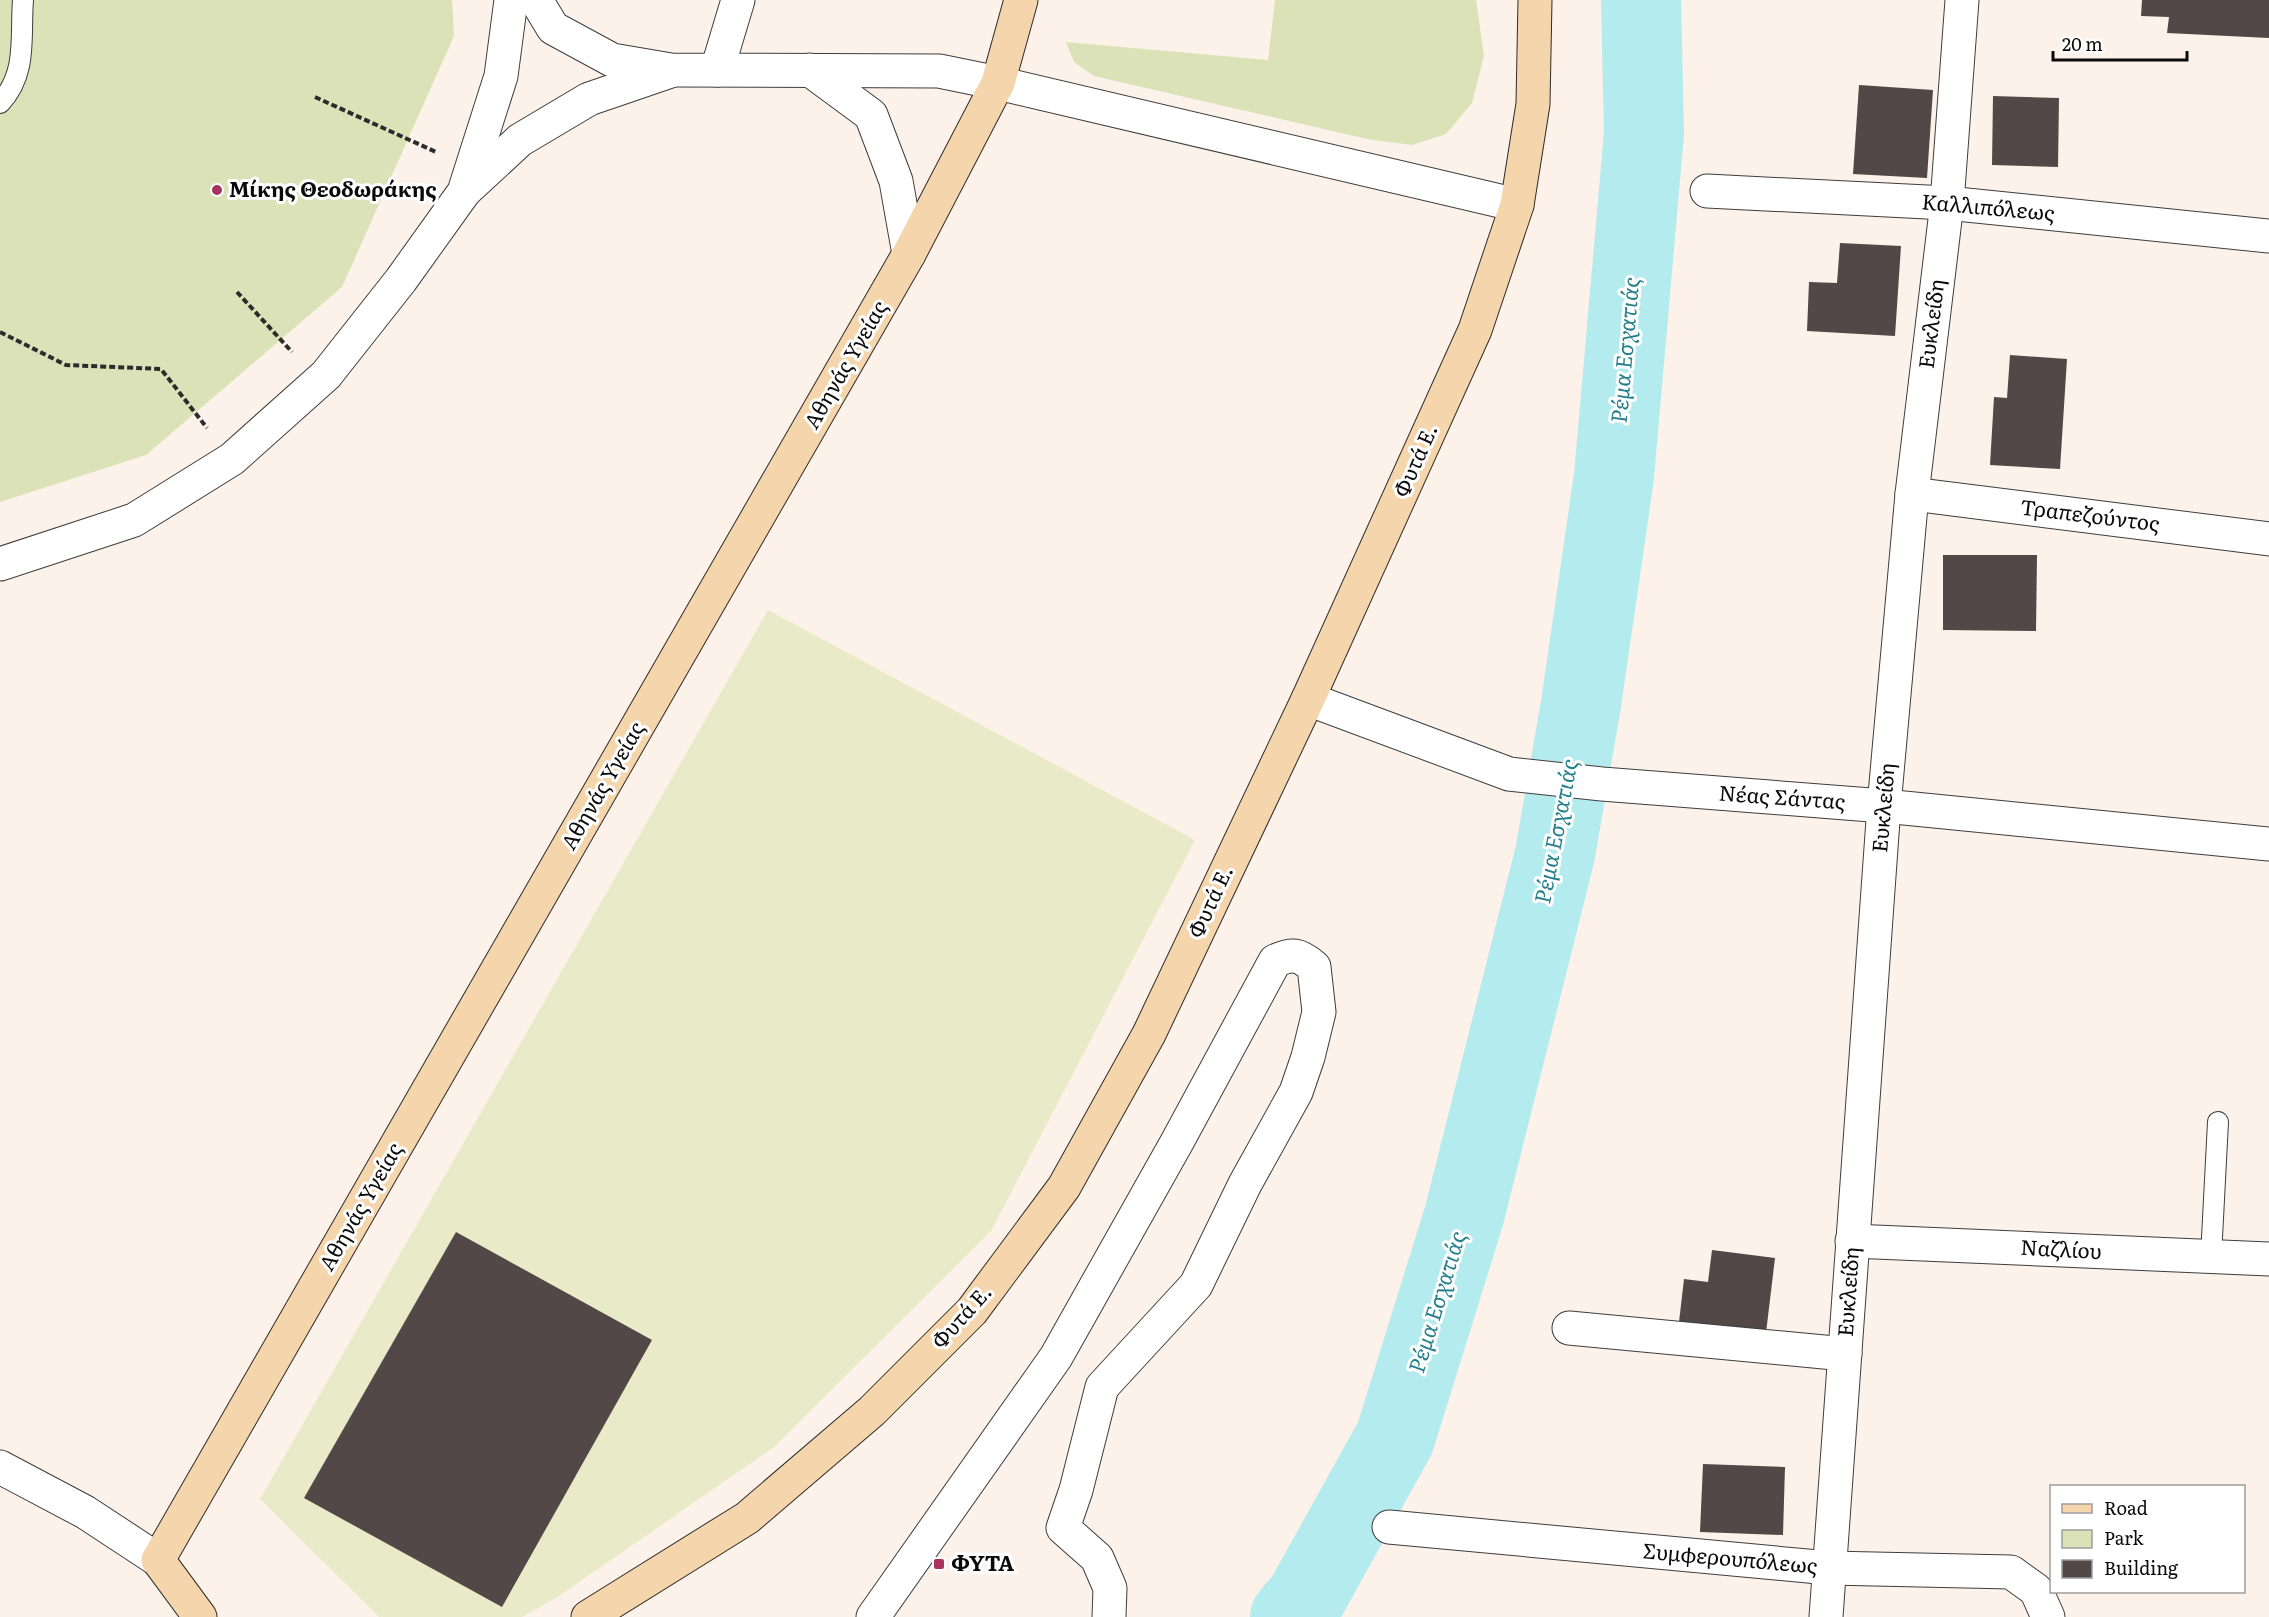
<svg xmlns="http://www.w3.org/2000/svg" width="2269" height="1617" viewBox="0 0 2269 1617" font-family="Literata,serif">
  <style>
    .green { fill: #dbe2b7 }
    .pitch { fill: #e9eac8 }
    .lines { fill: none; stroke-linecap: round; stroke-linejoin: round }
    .river { stroke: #b4ebee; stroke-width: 80 }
    .building { fill: #514847 }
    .lane-casing { stroke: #3d3d3d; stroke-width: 22 }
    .street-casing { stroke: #3d3d3d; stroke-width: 35 }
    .secondary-casing { stroke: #2c2c2c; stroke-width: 35 }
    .path { stroke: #2c2c2c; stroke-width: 4; stroke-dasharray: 6 3; stroke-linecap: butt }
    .lane { stroke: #fff; stroke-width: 20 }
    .street { stroke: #fff; stroke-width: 33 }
    .secondary { stroke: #f5d5ab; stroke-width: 33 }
    .poi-dot { fill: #a8335e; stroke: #fff; stroke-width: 2 }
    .labels { text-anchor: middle; stroke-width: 6; stroke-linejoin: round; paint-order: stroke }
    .poi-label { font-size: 21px; font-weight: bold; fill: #0a0a0a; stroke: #fff; text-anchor: start }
    .street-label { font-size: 21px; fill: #0a0a0a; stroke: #fff }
    .water-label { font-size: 22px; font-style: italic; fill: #237f8b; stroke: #fff }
  </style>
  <rect width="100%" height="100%" fill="#fcf2e9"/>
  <g class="green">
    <polygon points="0,0 452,0 454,36 342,287 146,455 0,502"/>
    <polygon points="1275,0 1476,0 1484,56 1472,103 1446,134 1412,145 1367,139 1094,76 1074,62 1066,42 1268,60"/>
  </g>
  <polygon class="pitch" points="768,610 1195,840 991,1231 774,1447 559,1596 522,1617 379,1617 260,1499"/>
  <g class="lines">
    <polyline class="river" points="1290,1617 1306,1598 1395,1438 1464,1216 1555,854 1581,704 1614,476 1644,133 1641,0"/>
  </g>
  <g class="building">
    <polygon points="2142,0 2269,0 2269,38 2167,33 2169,17 2141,16"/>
    <polygon points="1859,85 1933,90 1927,178 1853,174"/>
    <polygon points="1993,96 2059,98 2058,167 1992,165"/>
    <polygon points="1840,243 1901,246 1895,336 1807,331 1809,282 1837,283"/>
    <polygon points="2010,355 2067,359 2060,469 1990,465 1994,397 2007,398"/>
    <polygon points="1943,555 2037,555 2036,631 1943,630"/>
    <polygon points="456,1232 652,1340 502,1607 304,1498"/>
    <polygon points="1712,1250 1775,1258 1766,1333 1679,1322 1684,1279 1708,1282"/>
    <polygon points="1703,1464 1785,1467 1783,1535 1700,1532"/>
  </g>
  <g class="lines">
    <defs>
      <g id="lane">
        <path d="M0,103c28,-30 20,-66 23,-103"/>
        <polyline points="2211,1257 2218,1122"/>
      </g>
      <g id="street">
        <polyline points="536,0 553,28 612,60 671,70 939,71 998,83 1517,205"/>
        <polyline points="717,70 738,0"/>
        <polyline points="810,70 871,115 896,181 909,254"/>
        <polyline points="467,189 520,140 589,99 668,72"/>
        <polyline points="1707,191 1947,203 2269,236"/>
        <polyline points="1912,494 2269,539"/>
        <polyline points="0,564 134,520 232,459 326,375 401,280 464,192 501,76 511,0"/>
        <polyline points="1308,699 1509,774 1602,784 1884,806 2269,844"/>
        <polyline points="1852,1241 2269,1259"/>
        <polyline points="1569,1328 1845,1354"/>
        <polyline points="0,1467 85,1512 158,1560"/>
        <polyline points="1389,1527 1829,1568 2011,1572 2036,1590 2048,1617"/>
        <path d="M873,1617l183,-260 121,-215 98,-181c17,-8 24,-7 39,6l5,45 -11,45 -12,35 -51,92 -49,101 -94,102 -26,103 -13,38 34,30 13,30 -1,29"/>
        <polyline points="1826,1617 1884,806 1912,494 1947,203 1962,0"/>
      </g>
      <g id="secondary">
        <polyline points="200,1617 158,1560 909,254 998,83 1021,0"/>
        <polyline points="588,1617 747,1518 872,1411 972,1311 1064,1187 1149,1034 1308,699 1475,330 1517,205 1533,104 1535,0"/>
      </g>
    </defs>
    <use href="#lane" class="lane-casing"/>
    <use href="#street" class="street-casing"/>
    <use href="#secondary" class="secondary-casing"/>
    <g class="path">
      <polyline points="315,97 436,152"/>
      <polyline points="237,292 292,352"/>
      <polyline points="0,332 66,365 161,369 207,428"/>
    </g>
    <use href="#lane" class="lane"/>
    <use href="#street" class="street"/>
    <use href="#secondary" class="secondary"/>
  </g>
  <g class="poi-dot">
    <circle cx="217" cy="190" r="6"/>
    <rect x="933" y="1558" width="12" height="12" rx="3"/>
  </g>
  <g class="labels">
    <g class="poi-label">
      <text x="229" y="197">Μίκης Θεοδωράκης</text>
      <text x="951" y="1571">ΦΥΤΑ</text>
    </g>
    <g class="street-label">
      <text transform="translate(1988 208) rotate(5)" y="7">Καλλιπόλεως</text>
      <text transform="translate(1932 324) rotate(-83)" y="7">Ευκλείδη</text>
      <text transform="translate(846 365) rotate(-60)" y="7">Αθηνάς Υγείας</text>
      <text transform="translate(1416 461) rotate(-66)" y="7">Φυτά Ε.</text>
      <text transform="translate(2090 516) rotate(7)" y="7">Τραπεζούντος</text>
      <text transform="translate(603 786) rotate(-60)" y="7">Αθηνάς Υγείας</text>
      <text transform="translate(1782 798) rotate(4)" y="7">Νέας Σάντας</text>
      <text transform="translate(1884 808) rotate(-85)" y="7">Ευκλείδη</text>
      <text transform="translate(1211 902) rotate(-65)" y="7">Φυτά Ε.</text>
      <text transform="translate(361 1207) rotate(-60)" y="7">Αθηνάς Υγείας</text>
      <text transform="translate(2061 1250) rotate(3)" y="7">Ναζλίου</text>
      <text transform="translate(1849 1292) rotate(-86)" y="7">Ευκλείδη</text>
      <text transform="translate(962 1317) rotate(-48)" y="7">Φυτά Ε.</text>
      <text transform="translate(1730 1559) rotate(5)" y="7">Συμφερουπόλεως</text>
    </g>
    <g class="water-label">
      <text transform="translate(1625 350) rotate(-85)" y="8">Ρέμα Εσχατιάς</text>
      <text transform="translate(1556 831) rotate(-79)" y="8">Ρέμα Εσχατιάς</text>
      <text transform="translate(1437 1302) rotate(-73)" y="8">Ρέμα Εσχατιάς</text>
    </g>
  </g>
  <rect x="2050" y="1485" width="195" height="108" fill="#ffffff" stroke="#9d9d9d" stroke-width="1.5"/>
  <rect x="2062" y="1504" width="30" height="9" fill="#f5d5ab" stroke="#9d9d9d" stroke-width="1.5"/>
  <text x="2104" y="1515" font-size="18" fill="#0a0a0a">Road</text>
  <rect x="2062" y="1530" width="30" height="18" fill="#dbe2b7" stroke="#9d9d9d" stroke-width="1.5"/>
  <text x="2104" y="1545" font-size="18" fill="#0a0a0a">Park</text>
  <rect x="2062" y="1560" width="30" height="18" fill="#514847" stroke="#9d9d9d" stroke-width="1.5"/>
  <text x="2104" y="1575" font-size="18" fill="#0a0a0a">Building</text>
  <path d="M2053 51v9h134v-9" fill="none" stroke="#0a0a0a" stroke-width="3"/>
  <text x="2062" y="51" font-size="18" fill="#0a0a0a" stroke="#ffffff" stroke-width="4.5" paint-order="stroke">20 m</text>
</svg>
